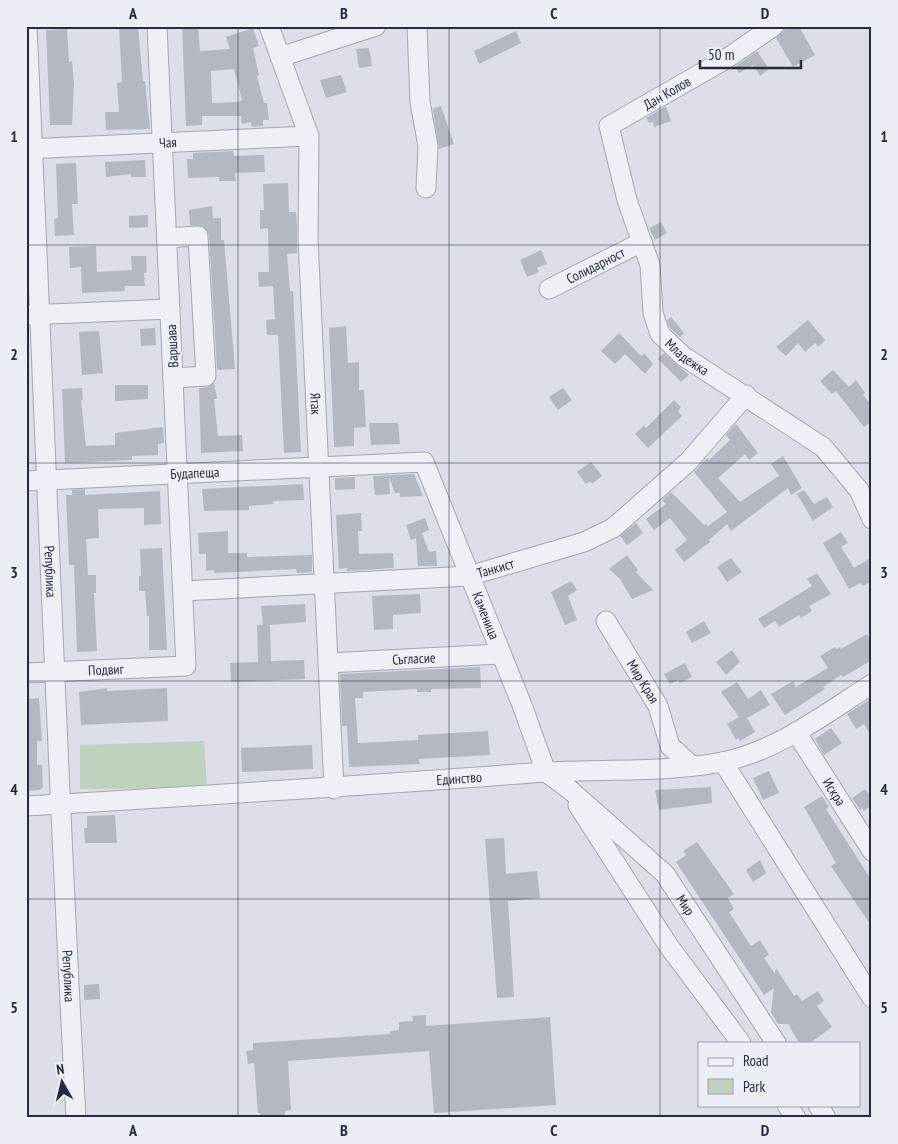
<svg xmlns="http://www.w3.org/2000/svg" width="898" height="1144" viewBox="0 0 898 1144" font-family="'PT Sans Narrow',sans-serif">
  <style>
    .green { fill: #c0d1bd }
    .building { fill: #b3b8c3; fill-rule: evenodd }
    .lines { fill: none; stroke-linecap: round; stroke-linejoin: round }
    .minor-casing { stroke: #a2a6b1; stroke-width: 21 }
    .minor { stroke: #eff0f5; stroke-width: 19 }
    .grid { fill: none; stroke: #262c3d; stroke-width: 1; stroke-opacity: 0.55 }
    .labels { text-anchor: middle; stroke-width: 4; stroke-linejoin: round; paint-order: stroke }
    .street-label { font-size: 14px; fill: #262c3d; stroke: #ebeef4 }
    .neatline { fill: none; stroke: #262c3d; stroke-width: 2 }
    .grid-label { font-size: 16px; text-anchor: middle; font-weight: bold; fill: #262c3d }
  </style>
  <rect width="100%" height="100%" fill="#dcdfe7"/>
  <polygon class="green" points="204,741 207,788 80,789 80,745"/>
  <g class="building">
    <path d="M182,26h16l2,25 30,-2 -4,-12 27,-9 6,18 -6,2 6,27 -2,1 7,27h3l2,17h-6v6l-11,1 -1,-5 -9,2 -1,-8h-39v9l-16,1zM234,69l8,31 -3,2 -27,1 -1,-32z"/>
    <polygon points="785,26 799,26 815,55 793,67 776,38 784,31"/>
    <polygon points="119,27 138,27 143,81 145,81 150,129 106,130 105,112 119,112 117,83 122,82"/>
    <polygon points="67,29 69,62 72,61 74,83 72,125 50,125 46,30"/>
    <polygon points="516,31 521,43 479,64 474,51"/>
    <polygon points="369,48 372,66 359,68 356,49"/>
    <polygon points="757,51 769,69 760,76 753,65 739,73 735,67"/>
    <polygon points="341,75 347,92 326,98 320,80"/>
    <polygon points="441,106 454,144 439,149 433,109"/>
    <polygon points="666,106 671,121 654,127 653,122 649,123 646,118"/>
    <polygon points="233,151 234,156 264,155 265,172 235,173 236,181 219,181 219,177 188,178 187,159 193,159 193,153"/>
    <polygon points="145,160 146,177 131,177 131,174 106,177 105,162"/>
    <polygon points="76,163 78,204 72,204 74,235 55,236 54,219 58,218 56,164"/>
    <polygon points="288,183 289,212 296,212 297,224 297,253 287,254 290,291 293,291 301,452 284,453 278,335 267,335 266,320 275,319 273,286 259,287 258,272 269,272 268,228 260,229 260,210 264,210 263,184"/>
    <polygon points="212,206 213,218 221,218 221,240 224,240 235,369 217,370 209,235 203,226 190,225 189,210"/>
    <polygon points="148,215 148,227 129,228 129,216"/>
    <polygon points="661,222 667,233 655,240 649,228"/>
    <polygon points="96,246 97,272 132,270 131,256 146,256 147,273 144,273 145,286 124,286 125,291 82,293 81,267 70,268 69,247"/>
    <polygon points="541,250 547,264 537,268 539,272 527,277 520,260"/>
    <polygon points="671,317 684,333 680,337 670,328 667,320"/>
    <polygon points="808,320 825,340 818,347 815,343 805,352 798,343 786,356 776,347"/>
    <polygon points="346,326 348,363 359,362 359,390 364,390 366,427 354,428 354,446 334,447 329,328"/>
    <polygon points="155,328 156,345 141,346 140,329"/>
    <polygon points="99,331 103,373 82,375 79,332"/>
    <polygon points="619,333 641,356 644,353 653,364 645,374 625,354 615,364 601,351"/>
    <polygon points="664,353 689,375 681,382 658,359"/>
    <polygon points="833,370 849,387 856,380 865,393 863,395 872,406 872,421 864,427 836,391 832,394 820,381"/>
    <polygon points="214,383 217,399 214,399 218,436 242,435 243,451 201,453 199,388 207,387"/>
    <polygon points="115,385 148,385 148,399 115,401"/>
    <polygon points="82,388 83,400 81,400 86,446 115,445 115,433 163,427 164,443 158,444 158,455 132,456 132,460 65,463 62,389"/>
    <polygon points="563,388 572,400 558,410 549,397"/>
    <polygon points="674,400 681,407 678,411 682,416 648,448 635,434 644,425 646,428"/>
    <polygon points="369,423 398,423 400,444 371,445"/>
    <polygon points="736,424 758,453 749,460 745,454 718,478 740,502 779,476 771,464 783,456 802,488 791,495 788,488 731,531 727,524 709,540 710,542 684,562 675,550 687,540 670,518 654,530 646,519 666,504 662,500 671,492 704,525 706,524 708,526 727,512 694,472 707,458 709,460 730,440 726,435"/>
    <polygon points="591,462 602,476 592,484 590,481 586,484 577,472"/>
    <polygon points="414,474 423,496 400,497 400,493 395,493 389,477 390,494 375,495 373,476"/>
    <polygon points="355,477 355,489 335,490 335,478"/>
    <polygon points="303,484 304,500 273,501 274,504 249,506 249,510 204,511 202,489"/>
    <polygon points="85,489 85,495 160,491 161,524 144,525 144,508 98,509 99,538 86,539 88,575 96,575 96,593 94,593 97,651 77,652 74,565 69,565 66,495 72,495 72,490"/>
    <polygon points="804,490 814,504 827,497 833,507 813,521 797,494"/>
    <polygon points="361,513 362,531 358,531 359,554 393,553 394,568 347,571 347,568 339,569 336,515"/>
    <polygon points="425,518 429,530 422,533 429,552 436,551 437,566 418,566 416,538 411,540 406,525"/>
    <polygon points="636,523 643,533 627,545 620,536"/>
    <polygon points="228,531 228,553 247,553 247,557 312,555 312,572 297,573 296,569 214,573 214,570 206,571 206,554 199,554 198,533"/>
    <polygon points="841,532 848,543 841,547 854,568 872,557 872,581 863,586 860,583 849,589 823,543"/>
    <polygon points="162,548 167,650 149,650 149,616 147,616 145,591 139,591 139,576 141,576 140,549"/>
    <polygon points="627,555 638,570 636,572 653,590 632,599 620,579 609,569"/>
    <polygon points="731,558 742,572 727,582 717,567"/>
    <polygon points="817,573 831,594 809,606 812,611 801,618 799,615 779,627 775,621 764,628 758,619 812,586 807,579"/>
    <polygon points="571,581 577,590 568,596 577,620 565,625 551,592"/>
    <polygon points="420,594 421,613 393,615 393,629 374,630 372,596"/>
    <polygon points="305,604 306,622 270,625 271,661 304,660 305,679 231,682 230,663 258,662 257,625 263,625 261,606"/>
    <polygon points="704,621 711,633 692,643 686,632"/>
    <polygon points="867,634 872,643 872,660 843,677 841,675 823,687 825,689 785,715 771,694 793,681 796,687 828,668 820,656 835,647 836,649 840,647 841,649"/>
    <polygon points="732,650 740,662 726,675 716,662"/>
    <polygon points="685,663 692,677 680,683 678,680 670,684 664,674"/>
    <polygon points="480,667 481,688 431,689 431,692 417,692 417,689 363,692 363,698 355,698 358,743 418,740 418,735 488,731 490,755 419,759 420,764 349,767 347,726 342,726 340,674"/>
    <polygon points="737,682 748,699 761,690 770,705 747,718 755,732 740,741 738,738 736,740 727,724 739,717 721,692"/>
    <polygon points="107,688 107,691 167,688 168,721 81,725 79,692"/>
    <polygon points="39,698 42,741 37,741 37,765 42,765 43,787 40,790 26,791 26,699"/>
    <polygon points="872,698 872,738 864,724 856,729 847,714"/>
    <polygon points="831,728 842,743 824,755 815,739"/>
    <polygon points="312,745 313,769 242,772 241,748"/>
    <polygon points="769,771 779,793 763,800 753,778"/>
    <polygon points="711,787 712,803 659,810 655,790"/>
    <polygon points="865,789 872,798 872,805 864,811 862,808 860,810 852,798"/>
    <polygon points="822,796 829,807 826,809 872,881 872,927 831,866 836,863 804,807"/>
    <polygon points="115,815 117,843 85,843 84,828 87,828 87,816"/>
    <polygon points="504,838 506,874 537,871 540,898 508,901 514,997 497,998 485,839"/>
    <polygon points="697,842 734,894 728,898 734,909 729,912 751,946 760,940 769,955 764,958 775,974 776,968 794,996 797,994 802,1001 818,991 824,1001 817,1006 832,1027 810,1043 799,1043 788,1024 778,1024 771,1012 774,988 764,995 676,862 686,855 683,851"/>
    <polygon points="760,860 766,873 753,882 746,870"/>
    <polygon points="99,984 100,999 84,1000 84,985"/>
    <polygon points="426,1015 426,1026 550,1017 556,1105 434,1113 429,1051 288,1061 291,1110 285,1111 285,1118 260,1118 260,1113 258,1113 254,1063 248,1064 246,1051 253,1050 253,1043 390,1034 390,1031 399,1030 399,1022 413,1021 412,1016"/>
  </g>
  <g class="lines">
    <defs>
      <g id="minor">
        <path id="s1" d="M27,26c17,364 29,728 49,1092"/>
        <path id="s2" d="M269,26l40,110 -1,103 26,550"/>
        <polyline points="417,26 420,102 428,146 426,188"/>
        <path id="s3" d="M774,26l-48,33 -117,67 18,74 23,65 3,48 7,21 23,22 140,91 36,43 13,29"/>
        <polyline points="280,57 376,26"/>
        <path id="s4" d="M26,149l283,-13"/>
        <polyline points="167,238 198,236 206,376 173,378"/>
        <path id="s5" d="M549,289l93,-47"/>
        <polyline points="26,315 170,309"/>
        <path id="s6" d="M26,481l398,-19 98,243 24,67"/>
        <path id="s7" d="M183,591l286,-15 115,-34 29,-14 75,-66 58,-67"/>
        <path id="s8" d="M606,621l52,85 12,40 21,19"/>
        <path id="s9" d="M328,663l172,-9"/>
        <path id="s10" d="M26,673l160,-7 -29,-640"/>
        <path id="s11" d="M796,732l76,119"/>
        <polyline points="723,762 872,998"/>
        <path id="s12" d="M546,772l23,17 96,85 111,169"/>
        <polyline points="578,805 668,945 741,1043"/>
        <path id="s13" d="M26,806c168,-10 337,-20 505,-33 61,-5 131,1 191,-11 55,-11 103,-48 150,-78"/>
        <polyline points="787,1105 796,1118"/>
        <polyline points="818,1105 826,1118"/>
      </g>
    </defs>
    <use href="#minor" class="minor-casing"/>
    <use href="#minor" class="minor"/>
  </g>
  <path class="grid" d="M238,26v1092M449,26v1092M660,26v1092M26,245h846M26,463h846M26,681h846M26,899h846"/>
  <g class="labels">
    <g class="street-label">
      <text transform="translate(667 93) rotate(-30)" y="5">Дан Колов</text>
      <text dy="5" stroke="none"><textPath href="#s4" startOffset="142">Чая</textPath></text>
      <text dy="5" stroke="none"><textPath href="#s5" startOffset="52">Солидарност</textPath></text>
      <text transform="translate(172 346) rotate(-93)" y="5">Варшава</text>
      <text dy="5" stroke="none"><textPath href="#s3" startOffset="444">Младежка</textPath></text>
      <text dy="5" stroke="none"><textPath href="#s2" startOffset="385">Ятак</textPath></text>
      <text dy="5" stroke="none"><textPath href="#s6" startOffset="169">Будапеща</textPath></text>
      <text dy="5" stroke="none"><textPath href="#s7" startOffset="314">Танкист</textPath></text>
      <text dy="5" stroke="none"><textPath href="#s1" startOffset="546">Република</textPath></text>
      <text dy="5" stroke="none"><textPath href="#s6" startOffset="564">Каменица</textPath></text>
      <text dy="5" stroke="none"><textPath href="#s9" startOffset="86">Съгласие</textPath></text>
      <text dy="5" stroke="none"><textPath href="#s10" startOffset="80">Подвиг</textPath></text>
      <text dy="5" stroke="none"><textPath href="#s8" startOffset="71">Мир Края</textPath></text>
      <text dy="5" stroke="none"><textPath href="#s13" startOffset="434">Единство</textPath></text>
      <text dy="5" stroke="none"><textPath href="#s11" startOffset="71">Искра</textPath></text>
      <text dy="5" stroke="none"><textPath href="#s12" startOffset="194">Мир</textPath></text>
      <text dy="5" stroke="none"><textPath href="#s1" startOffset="951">Република</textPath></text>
    </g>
  </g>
  <rect width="898" height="1144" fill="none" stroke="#ebeef4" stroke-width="55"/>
  <rect x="698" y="1042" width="162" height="65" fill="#ebeef4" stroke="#9ca0ab"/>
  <rect x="708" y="1058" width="25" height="8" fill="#eff0f5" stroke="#9ca0ab"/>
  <text x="743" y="1066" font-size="15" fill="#262c3d">Road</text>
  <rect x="708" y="1079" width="25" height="15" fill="#c0d1bd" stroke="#9ca0ab"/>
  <text x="743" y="1092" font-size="15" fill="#262c3d">Park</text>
  <g transform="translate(62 1082) rotate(352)" stroke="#ebeef4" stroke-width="4" paint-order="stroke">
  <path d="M0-4L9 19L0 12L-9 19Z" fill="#262c3d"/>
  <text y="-8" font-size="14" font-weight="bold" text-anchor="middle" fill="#262c3d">N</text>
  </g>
  <path d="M700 60v8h101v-8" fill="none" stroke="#262c3d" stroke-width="2.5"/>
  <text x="708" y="60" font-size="15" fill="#262c3d" stroke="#ebeef4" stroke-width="4" paint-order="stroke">50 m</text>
  <rect x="28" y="28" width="842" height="1088" class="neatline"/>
  <g class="grid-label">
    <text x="133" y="19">A</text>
    <text x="344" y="19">B</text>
    <text x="554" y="19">C</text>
    <text x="765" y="19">D</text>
    <text x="14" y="142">1</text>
    <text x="884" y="142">1</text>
    <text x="14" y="360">2</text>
    <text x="884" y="360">2</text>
    <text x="14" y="578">3</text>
    <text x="884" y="578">3</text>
    <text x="14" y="795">4</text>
    <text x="884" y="795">4</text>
    <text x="14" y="1013">5</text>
    <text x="884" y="1013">5</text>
    <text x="133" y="1136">A</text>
    <text x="344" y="1136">B</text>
    <text x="554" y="1136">C</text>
    <text x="765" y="1136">D</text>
  </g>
</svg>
